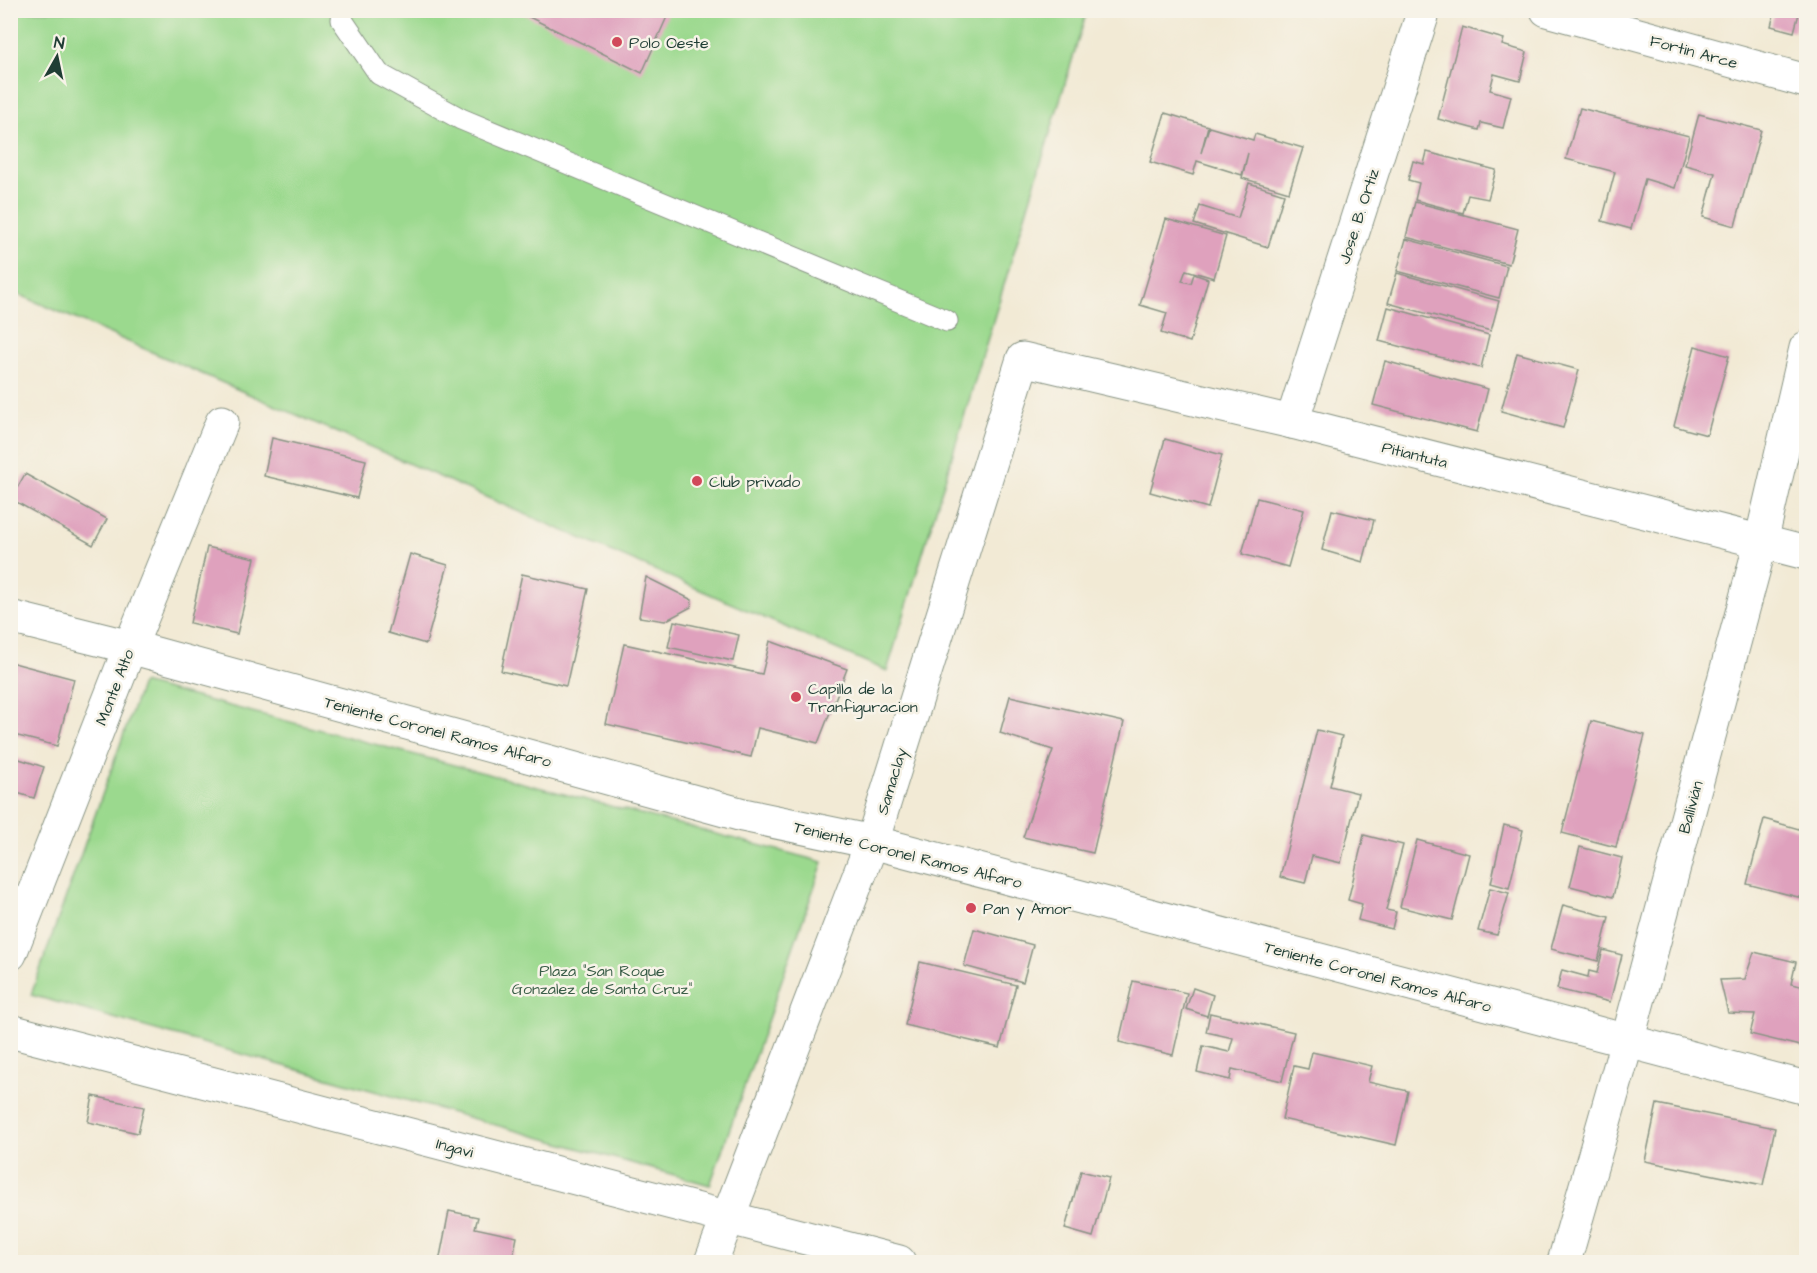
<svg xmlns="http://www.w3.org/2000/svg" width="1817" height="1273" viewBox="0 0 1817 1273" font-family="'Architects Daughter',sans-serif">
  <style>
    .green { fill: #9bd98e; stroke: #5d8b61; stroke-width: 1.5 }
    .building { fill: #dfa1bd }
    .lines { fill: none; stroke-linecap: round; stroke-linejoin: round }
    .service-casing { stroke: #889484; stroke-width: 23 }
    .minor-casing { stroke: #889484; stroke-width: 35 }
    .tertiary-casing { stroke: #889484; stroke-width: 35 }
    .service { stroke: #fff; stroke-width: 21 }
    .minor { stroke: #fff; stroke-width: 33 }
    .tertiary { stroke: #fff; stroke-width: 33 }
    .poi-dot { fill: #d1495b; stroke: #f7f3e8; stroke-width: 2 }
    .labels { text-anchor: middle; stroke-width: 5; stroke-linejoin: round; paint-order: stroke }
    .poi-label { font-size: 16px; fill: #1f3d34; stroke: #f7f3e8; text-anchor: start }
    .street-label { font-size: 16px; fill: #1f3d34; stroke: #f7f3e8 }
    .park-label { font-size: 16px; fill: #385c46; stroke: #f7f3e8 }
  </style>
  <rect width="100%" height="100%" fill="#f7f3e8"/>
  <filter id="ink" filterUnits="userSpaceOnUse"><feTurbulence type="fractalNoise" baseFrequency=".0167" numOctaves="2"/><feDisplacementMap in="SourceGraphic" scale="12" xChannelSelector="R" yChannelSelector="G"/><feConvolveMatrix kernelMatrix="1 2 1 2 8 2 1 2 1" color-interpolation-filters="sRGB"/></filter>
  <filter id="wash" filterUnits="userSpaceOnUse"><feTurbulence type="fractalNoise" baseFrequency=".008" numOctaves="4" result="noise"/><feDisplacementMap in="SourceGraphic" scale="24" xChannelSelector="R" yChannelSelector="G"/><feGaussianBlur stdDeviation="1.35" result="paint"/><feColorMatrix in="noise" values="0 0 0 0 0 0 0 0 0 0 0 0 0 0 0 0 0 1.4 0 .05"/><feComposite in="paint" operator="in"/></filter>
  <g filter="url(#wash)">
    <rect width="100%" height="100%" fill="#f2ead5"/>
    <g class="green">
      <polygon points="11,11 1087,11 887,671 11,291"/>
      <polygon points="142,683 823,862 710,1185 31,995"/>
    </g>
    <g id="blocks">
      <g class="building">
        <polygon points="515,10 670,10 642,73"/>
        <polygon points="1775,10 1800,10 1794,32 1771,26"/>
        <polygon points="1462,27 1504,39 1502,45 1527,52 1520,81 1494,74 1490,90 1511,96 1503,128 1481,123 1479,130 1438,119"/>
        <polygon points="1580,108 1689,136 1675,188 1645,179 1631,229 1602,221 1615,172 1566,159"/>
        <polygon points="1165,113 1208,126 1201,153 1209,127 1253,140 1255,134 1303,148 1289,192 1242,178 1248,153 1242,175 1197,161 1193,175 1150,162"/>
        <polygon points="1699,114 1761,130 1735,226 1703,217 1715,173 1685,165"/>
        <polygon points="1427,152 1496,170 1488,199 1468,195 1463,213 1415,200 1419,183 1408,180 1413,161 1424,164"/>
        <polygon points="1249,183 1284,194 1268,247 1194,224 1200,206 1238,218"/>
        <polygon points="1415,202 1518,229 1509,264 1406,237"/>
        <polygon points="1166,219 1226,236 1214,278 1186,270 1182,281 1191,283 1194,274 1208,279 1190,342 1161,333 1167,313 1140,305"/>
        <polygon points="1406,239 1507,266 1499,298 1397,271"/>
        <polygon points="1397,273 1499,301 1491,331 1388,303"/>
        <polygon points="1388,307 1489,335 1481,368 1379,341"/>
        <polygon points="1695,346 1729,356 1707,435 1674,426"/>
        <polygon points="1517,353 1579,370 1563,428 1501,411"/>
        <polygon points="1385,361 1488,389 1477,432 1373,405"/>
        <polygon points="272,438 366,460 357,498 264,476"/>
        <polygon points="1165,439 1222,455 1208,508 1150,492"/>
        <polygon points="25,474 107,519 93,545 11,499"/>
        <polygon points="1257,498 1304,510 1288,567 1242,554"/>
        <polygon points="1332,510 1374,520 1363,562 1322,550"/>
        <polygon points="207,547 255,558 237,634 190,623"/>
        <polygon points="410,554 448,565 426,644 388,633"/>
        <polygon points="522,574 588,589 566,686 501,671"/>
        <polygon points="646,577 692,600 691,607 665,621 639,617"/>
        <polygon points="674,621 739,635 733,661 668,647"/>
        <polygon points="770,641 847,669 818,743 758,728 751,757 606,724 624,644 762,674"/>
        <polygon points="10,662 74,679 57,746 10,734"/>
        <polygon points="1010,696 1124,722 1093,853 1023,837 1053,750 1000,733"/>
        <polygon points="1591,721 1645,735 1616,847 1562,833"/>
        <polygon points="1317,730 1342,736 1330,786 1358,793 1341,863 1312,856 1305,883 1280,877"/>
        <polygon points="10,756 44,767 34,798 10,791"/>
        <polygon points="1764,819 1806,831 1806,899 1747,884"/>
        <polygon points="1504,825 1523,830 1509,888 1491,883"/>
        <polygon points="1364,835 1403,845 1386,910 1396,912 1392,929 1358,920 1362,904 1348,900"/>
        <polygon points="1417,840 1469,854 1452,920 1400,907"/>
        <polygon points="1580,847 1622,858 1613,897 1570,886"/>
        <polygon points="1490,888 1509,893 1497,935 1478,931"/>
        <polygon points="1563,905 1609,917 1598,961 1551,949"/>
        <polygon points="974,929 1033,945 1023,982 964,966"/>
        <polygon points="1603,950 1622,955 1610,1002 1557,989 1562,970 1588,977 1589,971 1597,973"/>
        <polygon points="1754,952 1796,962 1791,984 1806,987 1806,1036 1804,1047 1750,1034 1755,1014 1728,1013 1720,980 1745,979"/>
        <polygon points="920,962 1016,985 1000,1048 905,1025"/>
        <polygon points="1133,981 1187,993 1173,1055 1119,1042"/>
        <polygon points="1193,988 1213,995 1207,1016 1186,1009"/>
        <polygon points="1210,1013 1294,1032 1282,1081 1232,1069 1230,1080 1197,1072 1203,1046 1229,1052 1233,1038 1206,1032"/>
        <polygon points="1312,1052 1372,1066 1368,1082 1408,1091 1396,1145 1282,1119 1294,1066 1308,1069"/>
        <polygon points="93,1096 144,1107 138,1133 88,1122"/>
        <polygon points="1657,1104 1775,1128 1763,1185 1645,1161"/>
        <polygon points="1081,1171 1109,1178 1093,1237 1065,1229"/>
        <polygon points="449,1211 478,1217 475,1228 517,1237 512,1262 439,1262"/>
      </g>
    </g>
  </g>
  <g filter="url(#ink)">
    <use href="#blocks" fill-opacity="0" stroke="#889484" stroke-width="1.5"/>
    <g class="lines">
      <defs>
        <polyline id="service" points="343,10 342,20 379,74 461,119 947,321"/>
        <g id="minor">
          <polyline points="1547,10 1806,81"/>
          <polyline points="1292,422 1424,10"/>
          <polyline points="10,954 130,647 222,422"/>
          <polyline points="10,1031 899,1262"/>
          <polyline points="711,1262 872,842 1023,359 1292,422 1806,553"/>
          <polyline points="1564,1262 1627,1042 1761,542 1806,348"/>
        </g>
        <polyline id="tertiary" points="10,617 130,647 743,815 872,842 1806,1088"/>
      </defs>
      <use href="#service" class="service-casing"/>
      <use href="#minor" class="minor-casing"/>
      <use href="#tertiary" class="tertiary-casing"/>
      <use href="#service" class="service"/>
      <use href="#minor" class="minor"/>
      <use href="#tertiary" class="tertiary"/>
    </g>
  </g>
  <g class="poi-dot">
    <circle cx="617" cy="42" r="6"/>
    <circle cx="697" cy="481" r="6"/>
    <circle cx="796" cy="697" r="6"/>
    <circle cx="971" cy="908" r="6"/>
  </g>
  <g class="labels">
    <g class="poi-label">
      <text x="629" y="48">Polo Oeste</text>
      <text x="709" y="487">Club privado</text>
      <text x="808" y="694">Capilla de la<tspan x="808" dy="18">Tranfiguracion</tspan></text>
      <text x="983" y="914">Pan y Amor</text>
    </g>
    <g class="street-label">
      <text transform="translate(1694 51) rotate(15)" y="6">Fortin Arce</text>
      <text transform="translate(1358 216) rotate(-72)" y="6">Jose. B. Ortiz</text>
      <text transform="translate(1415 454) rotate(14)" y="6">Pitiantuta</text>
      <text transform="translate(114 687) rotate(-69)" y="6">Monte Alto</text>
      <text transform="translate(438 731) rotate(15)" y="6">Teniente Coronel Ramos Alfaro</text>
      <text transform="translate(891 781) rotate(-73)" y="6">Samaclay</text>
      <text transform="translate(1690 807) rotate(-75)" y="6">Ballivián</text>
      <text transform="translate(908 854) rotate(14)" y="6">Teniente Coronel Ramos Alfaro</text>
      <text transform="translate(1378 976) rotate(15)" y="6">Teniente Coronel Ramos Alfaro</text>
      <text transform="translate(455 1147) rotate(15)" y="6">Ingavi</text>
    </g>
    <g class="park-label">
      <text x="602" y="976">Plaza "San Roque<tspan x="602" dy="18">Gonzalez de Santa Cruz"</tspan></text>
    </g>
  </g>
  <rect width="1817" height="1273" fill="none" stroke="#f7f3e8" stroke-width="36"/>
  <g transform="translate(57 57) rotate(9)" stroke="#f7f3e8" stroke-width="4.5" paint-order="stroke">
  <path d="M0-4.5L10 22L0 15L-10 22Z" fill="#1f3d34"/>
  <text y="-9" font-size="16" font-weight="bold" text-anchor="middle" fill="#1f3d34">N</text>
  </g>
</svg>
